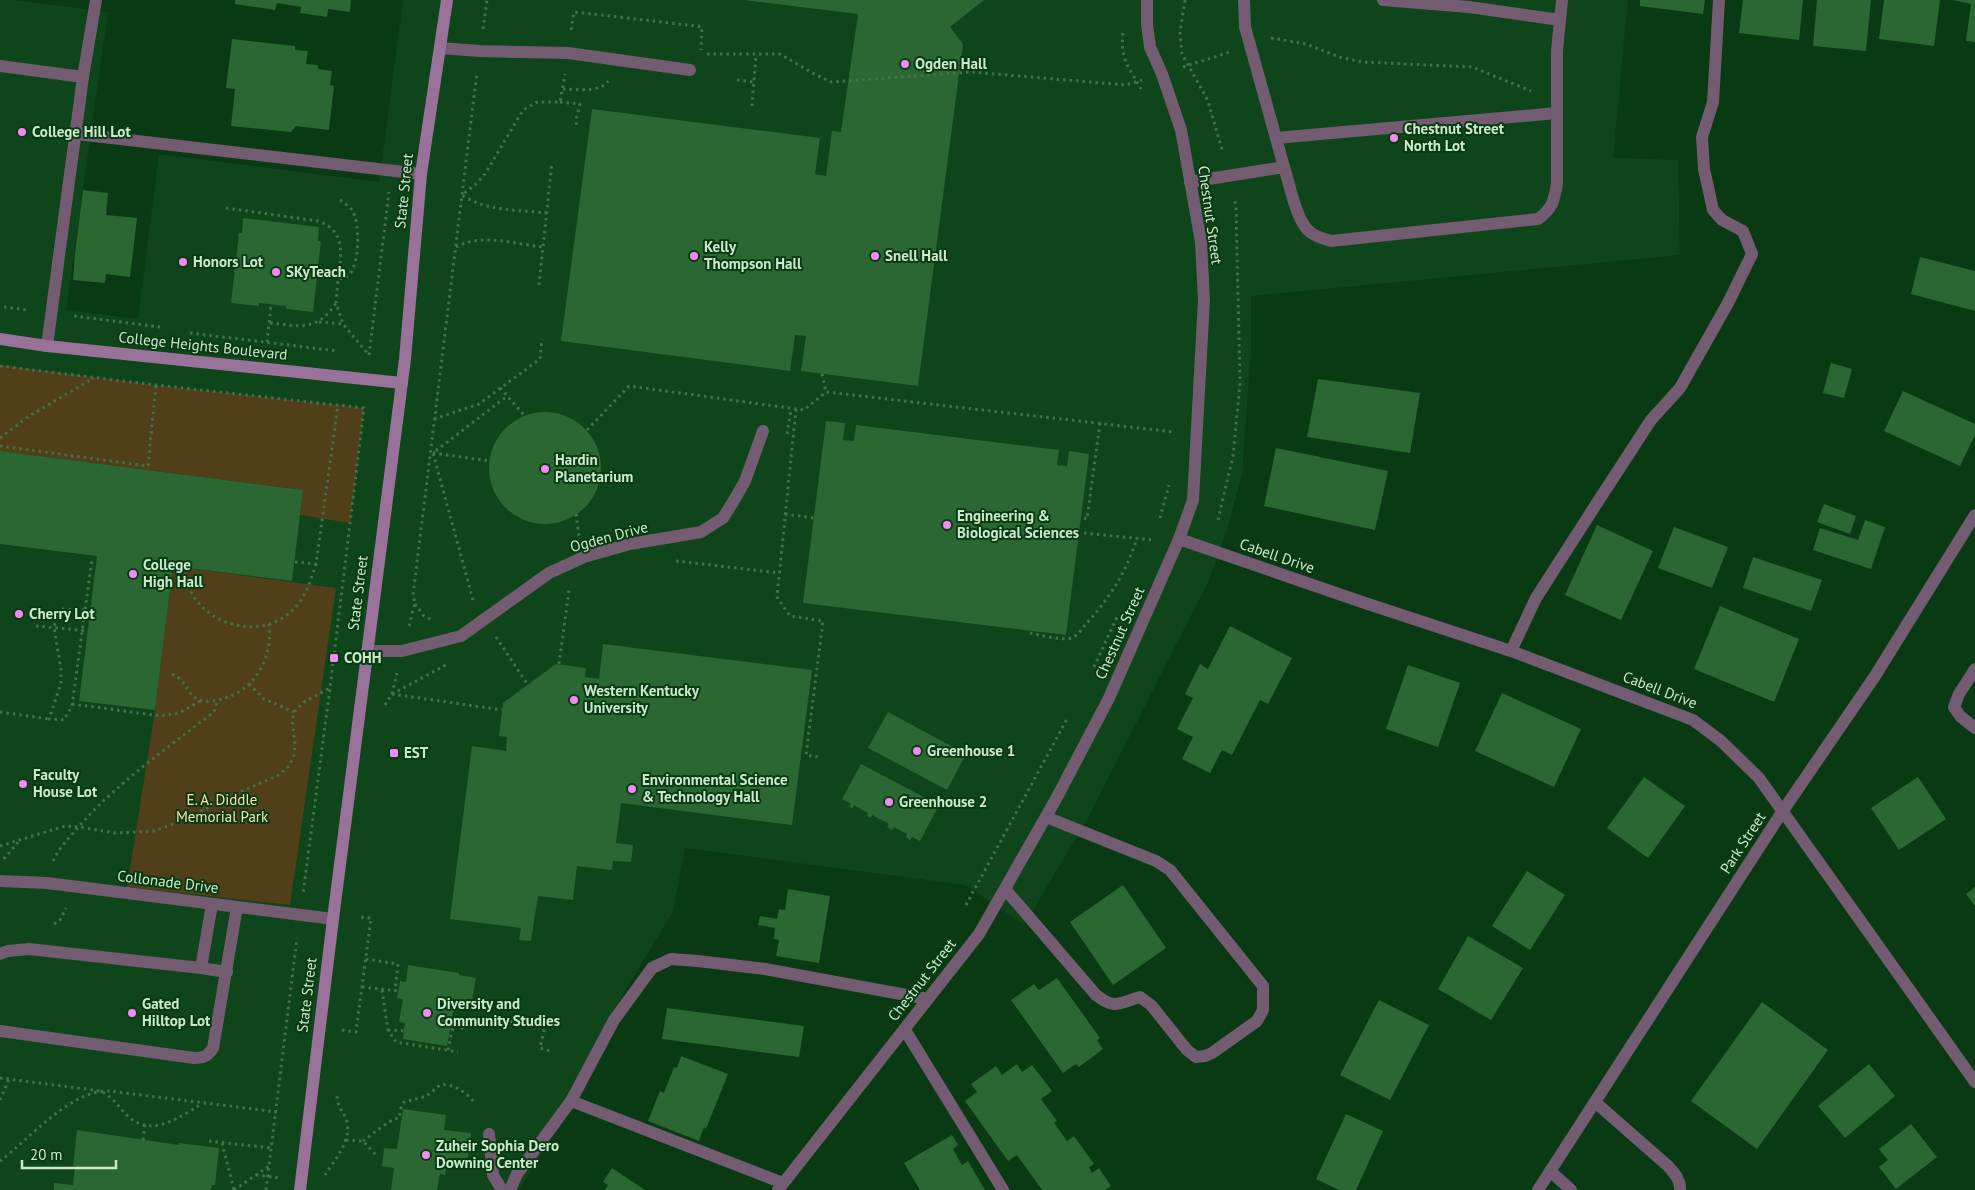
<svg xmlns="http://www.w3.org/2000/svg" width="1975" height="1190" viewBox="0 0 1975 1190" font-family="'PT Sans',sans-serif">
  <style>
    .built { fill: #0e451a }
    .green { fill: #503f18 }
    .building { fill: #2a6733 }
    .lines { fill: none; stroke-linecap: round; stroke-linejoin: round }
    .path { stroke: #46714d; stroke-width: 3; stroke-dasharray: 2.5 4; stroke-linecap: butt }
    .lane { stroke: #735b72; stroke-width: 12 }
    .street { stroke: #735b72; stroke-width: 12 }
    .secondary { stroke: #987298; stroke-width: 12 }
    .poi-dot { fill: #f28af3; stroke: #093a13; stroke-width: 2 }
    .labels { text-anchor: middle; stroke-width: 4; stroke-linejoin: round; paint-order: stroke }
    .poi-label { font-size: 15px; font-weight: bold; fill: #caeacc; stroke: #093a13; text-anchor: start }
    .street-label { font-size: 15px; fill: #caeacc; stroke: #093a13 }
    .park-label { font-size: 15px; fill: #f9e1aa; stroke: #093a13 }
  </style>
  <rect width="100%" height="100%" fill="#093a13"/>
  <polygon class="built" points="0,0 14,0 108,12 66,310 138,319 159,154 379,182 403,0 1628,0 1613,158 1678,160 1680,255 1251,296 1251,349 1242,475 1226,533 1208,582 1088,818 1024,925 965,885 685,848 673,912 623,994 561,1123 519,1190 0,1190"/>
  <g class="green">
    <polygon points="0,365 154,385 364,408 350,523 300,515 303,490 0,451"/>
    <polygon points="173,566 336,588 290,905 127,887 155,711"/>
  </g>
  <g class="building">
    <polygon points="235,0 351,0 350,12 328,9 327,17 300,13 301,7 277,3 275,10 235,4"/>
    <polygon points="744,0 984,0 950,27 963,44 918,386 801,371 806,336 795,335 790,371 561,341 592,109 820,138 815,174 826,176 832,131 841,132 858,14"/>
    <polygon points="1640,0 1705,0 1703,14 1640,6"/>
    <polygon points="1743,0 1803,0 1799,40 1739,33"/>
    <polygon points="1817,0 1871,0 1866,51 1813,46"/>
    <polygon points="1884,0 1940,0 1934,46 1879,39"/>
    <polygon points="1953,0 1975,0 1975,42 1966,41 1971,4"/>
    <polygon points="232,39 295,46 295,50 308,51 306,64 318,65 318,69 332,71 330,85 334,86 329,130 296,126 291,132 231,126 235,89 226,88"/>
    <polygon points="83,190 108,193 106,215 137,218 130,277 106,274 105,283 73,280 75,253"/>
    <polygon points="243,218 319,227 318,241 321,241 313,312 286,309 286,306 259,303 259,306 231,303 239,233 242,233"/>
    <polygon points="1920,257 1975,271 1975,311 1911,294"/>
    <polygon points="1831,363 1852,369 1844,398 1823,393"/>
    <polygon points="1318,379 1420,393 1410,453 1307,437"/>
    <polygon points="1903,391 1975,424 1975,435 1960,466 1884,431"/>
    <circle cx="545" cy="468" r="56"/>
    <polygon points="826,421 845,423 843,440 854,441 856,425 1059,450 1057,465 1067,466 1069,451 1089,454 1066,635 803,603"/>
    <polygon points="1276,448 1388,471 1375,530 1264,506"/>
    <polygon points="0,451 303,490 292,581 173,566 155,710 79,701 97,556 0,544"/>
    <polygon points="1824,504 1856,516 1850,534 1817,522"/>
    <polygon points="1865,520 1885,527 1871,569 1813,550 1820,528 1858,540"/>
    <polygon points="1597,525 1653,551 1621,620 1565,595"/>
    <polygon points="1674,527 1728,547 1712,588 1658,568"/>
    <polygon points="1753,557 1822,580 1811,611 1743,588"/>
    <polygon points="1720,606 1799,639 1774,702 1694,669"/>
    <polygon points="1230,626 1292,658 1268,704 1260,700 1232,755 1222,750 1210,773 1182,759 1193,737 1177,729 1193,698 1185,694 1200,664 1208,669"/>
    <polygon points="603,644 812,670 792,825 621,803 616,843 633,845 631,862 613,861 612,870 577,866 573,900 538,896 531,941 519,940 521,928 450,919 472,746 506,751 507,737 499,736 503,703 556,664 586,668 585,677 599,679"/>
    <polygon points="1408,665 1460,683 1438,747 1386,729"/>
    <polygon points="1502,693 1581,729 1554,787 1475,751"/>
    <polygon points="888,712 966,754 947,790 868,748"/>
    <polygon points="861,764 939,805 920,841 912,837 910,840 906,837 907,834 894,827 892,830 887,827 889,824 872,815 871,818 867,816 868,813 854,805 853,808 849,807 851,804 842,799"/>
    <polygon points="1644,777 1685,806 1648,858 1607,828"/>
    <polygon points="1918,777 1946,819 1899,850 1871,808"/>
    <polygon points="1527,871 1565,895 1530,950 1492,926"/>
    <polygon points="1123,885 1166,948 1113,985 1070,922"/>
    <polygon points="1975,887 1975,906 1966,894"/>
    <polygon points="788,889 830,896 819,963 776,956 779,940 774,939 775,928 758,925 760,916 777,919 779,909 785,910"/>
    <polygon points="1468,936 1523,968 1491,1020 1438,989"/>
    <polygon points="408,965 459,973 459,975 476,978 471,1005 455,1002 447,1046 403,1039 405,1023 399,1022 403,999 397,998 400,981 406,982"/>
    <polygon points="1057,978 1100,1038 1097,1040 1103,1049 1079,1067 1076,1064 1063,1073 1011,1000 1034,984 1039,990"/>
    <polygon points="1379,1000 1429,1025 1390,1100 1340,1075"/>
    <polygon points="1762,1002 1828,1050 1757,1149 1691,1101"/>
    <polygon points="667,1008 804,1026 799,1057 662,1039"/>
    <polygon points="681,1056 728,1074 706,1129 704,1127 699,1141 648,1121 660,1091 664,1093 674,1067 677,1068"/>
    <polygon points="1017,1064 1022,1072 1032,1065 1052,1091 1041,1099 1057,1121 1054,1123 1067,1141 1074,1136 1094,1164 1089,1167 1092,1173 1099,1168 1111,1186 1105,1190 1042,1190 1017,1155 1008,1161 965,1101 977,1092 971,1084 996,1066 1002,1075"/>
    <polygon points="1869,1064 1895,1096 1845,1138 1818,1106"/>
    <polygon points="403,1109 446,1115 444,1130 471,1133 467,1164 447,1161 445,1175 440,1174 437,1190 391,1190 394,1168 382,1166 384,1148 397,1149"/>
    <polygon points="1346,1114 1383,1131 1356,1190 1339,1190 1316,1179"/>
    <polygon points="1911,1124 1937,1157 1896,1189 1879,1167 1888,1160 1879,1149"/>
    <polygon points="77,1130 179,1145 179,1143 219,1148 215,1185 212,1185 211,1190 54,1190 54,1183 73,1185 75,1166 73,1166"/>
    <polygon points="952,1135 958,1145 953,1149 962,1165 968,1161 985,1190 920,1190 904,1163"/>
    <polygon points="612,1168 645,1190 605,1190 608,1185 603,1182"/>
  </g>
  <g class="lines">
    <g class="path">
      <polyline points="1185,0 1180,32 1182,54 1208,101 1223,153"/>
      <polyline points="483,29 487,0"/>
      <polyline points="571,30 574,12 697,26 702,27 701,50"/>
      <path d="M1123,33c-3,27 6,34 18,56"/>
      <polyline points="1271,38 1306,44 1339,57 1362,62 1472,67 1531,91"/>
      <polyline points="707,54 780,54 816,75 831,82 971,72 1126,85 1142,80"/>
      <polyline points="1183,67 1230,52"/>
      <polyline points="737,80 754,82"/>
      <path d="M563,89c13,0 37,4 45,-8"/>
      <polyline points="560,102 580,104 576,120 577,129"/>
      <polyline points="752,106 756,54"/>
      <path d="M340,200c4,3 9,6 12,10 8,12 8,54 -3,65 -3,3 -7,3 -11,4l-2,24 7,21 26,31"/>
      <path d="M226,208l92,13c29,11 23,33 20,58"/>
      <path d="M547,213c-28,-3 -62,-2 -85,-18l14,-11 9,-10 38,-64 14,-8h23l5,-28"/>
      <path d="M456,247c25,-14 59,-3 87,0"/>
      <polyline points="539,285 552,162"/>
      <polyline points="4,307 28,310"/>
      <polyline points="74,316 160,327"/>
      <polyline points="319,322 342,324"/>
      <path d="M270,323c29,3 47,9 66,-20"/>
      <polyline points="190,333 338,351"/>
      <polyline points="267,342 271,305"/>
      <polyline points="369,355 389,192"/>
      <polyline points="0,366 156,385 364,408 330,688 303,894"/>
      <polyline points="822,374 826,392"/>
      <polyline points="500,388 525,416"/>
      <polyline points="796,409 777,597 790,616 823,621 806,755 818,757"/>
      <polyline points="434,419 479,404 540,359 542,339"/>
      <polyline points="587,430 629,386 804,410 826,392 1174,432"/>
      <polyline points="787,434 791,409"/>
      <polyline points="0,438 29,416 94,378"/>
      <polyline points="0,446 148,466 156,385"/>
      <polyline points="433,453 490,461"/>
      <polyline points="576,514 579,536"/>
      <polyline points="785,514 814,518"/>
      <polyline points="1084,518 1087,519 1100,423"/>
      <polyline points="1160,518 1169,485"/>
      <polyline points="1218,520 1233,456 1240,383 1236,207 1234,198"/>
      <polyline points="1084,533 1153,540"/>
      <polyline points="676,561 779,573"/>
      <polyline points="295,562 316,564"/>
      <path d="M184,567c2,49 65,78 104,47 16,-12 22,-31 28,-50l22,-159"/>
      <polyline points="473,600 433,453 506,397"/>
      <polyline points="415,604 424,616 432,620"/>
      <polyline points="84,610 60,609 54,627 61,670 61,683 49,719 64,720 72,706 92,559"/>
      <polyline points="36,626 88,631"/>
      <polyline points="409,626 415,603 413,595 477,72"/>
      <path d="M1030,633c9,2 34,8 42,5 6,-3 10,-9 14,-14 23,-25 41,-53 51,-86"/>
      <polyline points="496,637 528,685"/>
      <polyline points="559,664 569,590"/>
      <polyline points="1094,667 1117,617"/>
      <path d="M172,674c16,7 15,21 27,26 6,3 17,1 23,-1 34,-9 51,-42 47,-75"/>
      <polyline points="249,684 264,699 294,712"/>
      <polyline points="392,694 397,673"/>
      <polyline points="392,694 446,665"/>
      <polyline points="72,704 161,716 179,713 200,701"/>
      <polyline points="385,705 392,694 502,710"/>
      <polyline points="0,712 49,719"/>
      <polyline points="0,846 65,826 79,827 115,833 154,831 185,820 222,800 279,775 289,766 294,755 295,744 292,720 295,711 304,702 330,688"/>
      <polyline points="4,859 19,841"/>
      <path d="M53,861c7,-15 18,-25 28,-37 39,-43 86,-76 133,-112l4,-12"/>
      <polyline points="966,905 1067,719"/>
      <polyline points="54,924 60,920 66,908"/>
      <polyline points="366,959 398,964 395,991"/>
      <polyline points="362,987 398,991"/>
      <polyline points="382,990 388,1030 396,1042 458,1052"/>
      <polyline points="342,1030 356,1032 371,918 357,917"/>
      <polyline points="388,1030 404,1031"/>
      <polyline points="448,1050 453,1026 462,1028 463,1018 507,1021 545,1026 540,1048 550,1051"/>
      <path d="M0,1078l101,13c14,8 18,17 29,27 22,19 51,-1 71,-14"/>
      <polyline points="0,1100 9,1079"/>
      <polyline points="143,1140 145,1124"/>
      <polyline points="346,1140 363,1141 374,1153 379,1156"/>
      <polyline points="209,1141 271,1148"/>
      <path d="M363,1141c10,-7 25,-21 36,-23l2,-10 3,-6 23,-6 13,-11c14,-2 27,8 35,18"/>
      <polyline points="222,1143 234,1190"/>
      <path d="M0,1161c28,-21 72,-72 109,-70l168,21"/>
      <polyline points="256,1175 280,1178"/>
      <path d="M325,1175c10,-16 26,-33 22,-53 -3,-12 -10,-12 -10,-29"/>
      <polyline points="234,1190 269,1166"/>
      <polyline points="266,1190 297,938"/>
    </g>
    <g class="lane">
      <polyline points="1244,0 1245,27 1284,167"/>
      <polyline points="1383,0 1469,7 1560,20"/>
      <polyline points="440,48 480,51 568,53 690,70"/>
      <polyline points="0,66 83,77"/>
      <polyline points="77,134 421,174"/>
      <polyline points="1276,138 1557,113"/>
      <path d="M1190,182l94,-15c6,18 12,54 26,65 6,5 14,7 21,9l207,-22c15,-11 16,-18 19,-36v-132l5,-51"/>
      <polyline points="47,346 83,77 96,0"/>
      <polyline points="367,651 402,651 461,636 549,573 584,557 630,544 701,532 723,518 733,502 745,481 763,431"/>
      <polyline points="1975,669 1959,694 1954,707 1960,716 1975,728"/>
      <path d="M1005,889l91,106c19,15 23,8 44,2l11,8 36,45 9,7 9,-1 7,-3 45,-32 6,-11v-24l-93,-116 -14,-9 -110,-44"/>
      <polyline points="0,954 8,951 29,949 201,968 212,904"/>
      <polyline points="201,968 227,972"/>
      <polyline points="905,1030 1003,1190"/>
      <path d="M0,1031l194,27c10,0 14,-2 19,-10l24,-141"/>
      <polyline points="571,1101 783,1183"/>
      <path d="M1595,1102l73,64c6,7 13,14 12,24"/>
      <polyline points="489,1134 493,1175 502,1190"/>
      <polyline points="1550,1171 1571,1190"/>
      <polyline points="510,1190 517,1174 571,1101 614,1020 652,968 671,959 698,961 765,969 928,999"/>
    </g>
    <g class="street">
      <polyline points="1179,539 1362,602 1511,651 1693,720 1721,741 1759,778 1975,1082"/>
      <polyline points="1511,651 1536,598 1595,506 1651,420 1680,388 1728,303 1752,254 1743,231 1722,220 1713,210 1704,169 1702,137 1713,102 1719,0"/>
      <polyline points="0,881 47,883 333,919"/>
      <polyline points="778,1190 979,934 1056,799 1109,698 1179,539 1193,500 1204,300 1201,242 1181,130 1162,74 1150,47 1147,24 1147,0"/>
      <polyline points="1538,1190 1782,812 1875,676 1975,515"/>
    </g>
    <g class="secondary">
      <polyline points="0,339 47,346 402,383"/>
      <polyline points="300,1190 333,919 405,359 421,174 447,0"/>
    </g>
  </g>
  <g class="poi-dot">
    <circle cx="905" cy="64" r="5"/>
    <circle cx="22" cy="132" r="5"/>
    <circle cx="1394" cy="138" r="5"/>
    <circle cx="694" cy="256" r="5"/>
    <circle cx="875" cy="256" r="5"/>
    <circle cx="183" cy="262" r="5"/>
    <circle cx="276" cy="272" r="5"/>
    <circle cx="545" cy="469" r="5"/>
    <circle cx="947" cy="525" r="5"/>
    <circle cx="133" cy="574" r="5"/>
    <circle cx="19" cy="614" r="5"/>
    <rect x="329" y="653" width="10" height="10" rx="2.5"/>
    <circle cx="574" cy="700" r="5"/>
    <circle cx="917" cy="751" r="5"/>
    <rect x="389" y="748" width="10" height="10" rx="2.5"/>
    <circle cx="23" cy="784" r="5"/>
    <circle cx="632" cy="789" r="5"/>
    <circle cx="889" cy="802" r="5"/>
    <circle cx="132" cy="1013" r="5"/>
    <circle cx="427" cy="1013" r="5"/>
    <circle cx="426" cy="1155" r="5"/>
  </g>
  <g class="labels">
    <g class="poi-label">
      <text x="915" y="69">Ogden Hall</text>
      <text x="1404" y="134">Chestnut Street<tspan x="1404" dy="17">North Lot</tspan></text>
      <text x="32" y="137">College Hill Lot</text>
      <text x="704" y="252">Kelly<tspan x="704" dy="17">Thompson Hall</tspan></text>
      <text x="885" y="261">Snell Hall</text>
      <text x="193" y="267">Honors Lot</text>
      <text x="286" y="277">SKyTeach</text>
      <text x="555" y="465">Hardin<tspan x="555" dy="17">Planetarium</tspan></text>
      <text x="957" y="521">Engineering &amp;<tspan x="957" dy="17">Biological Sciences</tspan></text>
      <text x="143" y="570">College<tspan x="143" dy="17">High Hall</tspan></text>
      <text x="29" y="619">Cherry Lot</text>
      <text x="344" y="663">COHH</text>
      <text x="584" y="696">Western Kentucky<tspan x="584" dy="17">University</tspan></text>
      <text x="927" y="756">Greenhouse 1</text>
      <text x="404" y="758">EST</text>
      <text x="33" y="780">Faculty<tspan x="33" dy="17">House Lot</tspan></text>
      <text x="642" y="785">Environmental Science<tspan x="642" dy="17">&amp; Technology Hall</tspan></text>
      <text x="899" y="807">Greenhouse 2</text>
      <text x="142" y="1009">Gated<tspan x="142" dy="17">Hilltop Lot</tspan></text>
      <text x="437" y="1009">Diversity and<tspan x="437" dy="17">Community Studies</tspan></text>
      <text x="436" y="1151">Zuheir Sophia Dero<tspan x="436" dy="17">Downing Center</tspan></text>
    </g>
    <g class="street-label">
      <text transform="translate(404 191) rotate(-84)" y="5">State Street</text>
      <text transform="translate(1210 215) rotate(82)" y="5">Chestnut Street</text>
      <text transform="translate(203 346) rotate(6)" y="5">College Heights Boulevard</text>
      <text transform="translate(609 537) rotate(-15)" y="5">Ogden Drive</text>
      <text transform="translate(1277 556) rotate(19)" y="5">Cabell Drive</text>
      <text transform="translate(358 593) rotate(-83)" y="5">State Street</text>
      <text transform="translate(1120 633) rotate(-66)" y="5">Chestnut Street</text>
      <text transform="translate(1660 690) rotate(21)" y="5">Cabell Drive</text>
      <text transform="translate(1743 843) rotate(-57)" y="5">Park Street</text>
      <text transform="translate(168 882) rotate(7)" y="5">Collonade Drive</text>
      <text transform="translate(922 980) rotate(-52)" y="5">Chestnut Street</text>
      <text transform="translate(307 995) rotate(-83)" y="5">State Street</text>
    </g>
    <g class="park-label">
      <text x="222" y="805">E. A. Diddle<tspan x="222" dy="17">Memorial Park</tspan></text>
    </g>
  </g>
  <path d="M22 1160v8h94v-8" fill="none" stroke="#caeacc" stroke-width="2.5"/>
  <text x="30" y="1160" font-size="15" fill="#caeacc" stroke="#093a13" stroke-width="4" paint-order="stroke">20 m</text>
</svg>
